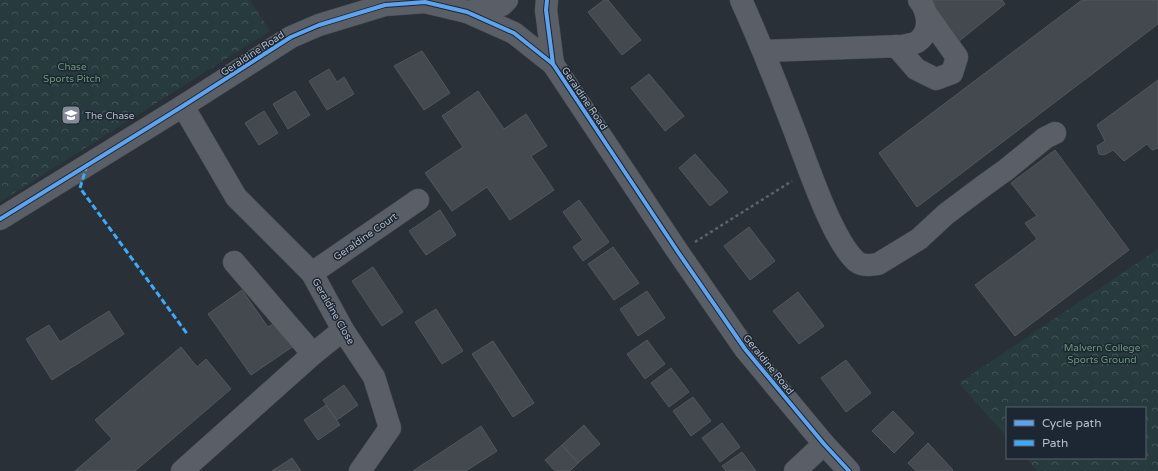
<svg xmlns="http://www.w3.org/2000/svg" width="1158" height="471" viewBox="0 0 1158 471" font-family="'Varela Round',sans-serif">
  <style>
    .park { fill: url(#park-crowns) }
    .building { fill: #444950; stroke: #52575f }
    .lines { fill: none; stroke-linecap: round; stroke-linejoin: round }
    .minor-casing { stroke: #484c53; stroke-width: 23 }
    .path { stroke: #5d636a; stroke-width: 2.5; stroke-dasharray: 3 3; stroke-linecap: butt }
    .minor { stroke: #5a5e66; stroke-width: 22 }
    .quiet { stroke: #3fa9f5; stroke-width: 3; stroke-dasharray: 6 3; stroke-linecap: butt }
    .cycleway-casing { stroke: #1d2633; stroke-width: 6 }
    .cycleway { stroke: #60a3ed; stroke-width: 4 }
    .labels { text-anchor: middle; stroke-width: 3; stroke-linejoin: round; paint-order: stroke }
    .street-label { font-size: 10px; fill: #b4bcc9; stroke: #1d2633 }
    .park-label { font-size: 10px; fill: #6b9a76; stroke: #1d2633 }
    .poi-label { font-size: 10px; fill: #b4bcc9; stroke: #1d2633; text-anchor: start }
  </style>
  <defs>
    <pattern id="park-crowns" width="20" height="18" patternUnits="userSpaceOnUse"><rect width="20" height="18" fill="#273a3e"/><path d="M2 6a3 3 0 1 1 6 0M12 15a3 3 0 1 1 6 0" fill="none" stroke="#445559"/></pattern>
  </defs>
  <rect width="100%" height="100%" fill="#2a3038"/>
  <g class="park">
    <polygon points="0,0 250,0 270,31 0,202"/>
    <polygon points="1158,249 1158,471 1037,471 1026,458 1145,458 1145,408 1007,408 1007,437 959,383"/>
  </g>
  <g class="building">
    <polygon points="604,0 608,0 641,40 622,55 588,12"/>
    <polygon points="925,0 1002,0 1005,4 958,42"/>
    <polygon points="1082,0 1158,0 1158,24 917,207 879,153"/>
    <polygon points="422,51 450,93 424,110 394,66"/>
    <polygon points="329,69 337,82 344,77 354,94 327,110 309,81"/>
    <polygon points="649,74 684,116 665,131 631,88"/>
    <polygon points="1158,80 1158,148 1152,150 1147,144 1124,161 1113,150 1104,155 1099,154 1097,146 1105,141 1097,125"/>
    <polygon points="295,91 310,115 288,129 273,104"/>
    <polygon points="478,91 504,129 526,114 547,146 531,156 554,190 510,220 487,187 452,211 425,173 463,147 442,116"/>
    <polygon points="264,111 278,133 259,145 245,123"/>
    <polygon points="1055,150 1129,250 1015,336 975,285 1037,239 1025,223 1037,216 1011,183"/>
    <polygon points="695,154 728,192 710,206 679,168"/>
    <polygon points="579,200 609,242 583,261 573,247 583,240 563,212"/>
    <polygon points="440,210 456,235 426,255 409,231"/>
    <polygon points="749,227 775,261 750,280 724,246"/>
    <polygon points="613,247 639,283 614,300 588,264"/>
    <polygon points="373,267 403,312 382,326 352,281"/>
    <polygon points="242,290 268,327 278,321 295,345 251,375 208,314"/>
    <polygon points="647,291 665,318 638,336 620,309"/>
    <polygon points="798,292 824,326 799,344 773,311"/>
    <polygon points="436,309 463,351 442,364 415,322"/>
    <polygon points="109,311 124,334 52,380 26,339 49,325 60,342"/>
    <polygon points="647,340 665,364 645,379 627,354"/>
    <polygon points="493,341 534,403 513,417 472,354"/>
    <polygon points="181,347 197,367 206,359 231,389 135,471 75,471 112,439 95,420"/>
    <polygon points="846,360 871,393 846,412 821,378"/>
    <polygon points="671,368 689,392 669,407 651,383"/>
    <polygon points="344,385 358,405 337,420 323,400"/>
    <polygon points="693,397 711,421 691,436 673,411"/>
    <polygon points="326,405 340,425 318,440 304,420"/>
    <polygon points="893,411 914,433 894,453 872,431"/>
    <polygon points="722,423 740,447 720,462 702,438"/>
    <polygon points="584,425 600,444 578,463 562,445"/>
    <polygon points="481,426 497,451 466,471 413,471"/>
    <polygon points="928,443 953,470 952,471 916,471 908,463"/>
    <polygon points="562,445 578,463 570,471 555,471 545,460"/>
    <polygon points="742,452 756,471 726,471 722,466"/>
    <polygon points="292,458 301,471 272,471"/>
  </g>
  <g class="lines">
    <defs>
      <g id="minor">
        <polyline points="547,0 546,10 553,64"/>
        <path d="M741,0c19,42 36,85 52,127 13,33 39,114 64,135 5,4 15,3 21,2l41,-25 27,-25 36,-27 25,-18 38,-31 10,-5"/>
        <polyline points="467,12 502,5 507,0"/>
        <polyline points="896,46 916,69 936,79 952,73 957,57 927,15"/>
        <path d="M764,51l138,-5c4,-1 11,-2 15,-4 15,-10 11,-31 2,-42"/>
        <polyline points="183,106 236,197 312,273 343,330 374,377 390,428 360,471"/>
        <polyline points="0,219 183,106 291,37 319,25 385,5 425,2 467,12 514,33 553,64 678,252 745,349 824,444 849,471"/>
        <polyline points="234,262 313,354"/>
        <polyline points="312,273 418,200"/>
        <polyline points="182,471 313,354 343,330"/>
        <polyline points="795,471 824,444"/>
      </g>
    </defs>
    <use href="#minor" class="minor-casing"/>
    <polyline class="path" points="695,242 792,181"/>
    <use href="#minor" class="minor"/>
    <polyline class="quiet" points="87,165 80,188 188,335"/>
    <defs>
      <g id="cycleway">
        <polyline points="547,0 546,10 553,64"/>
        <polyline points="0,219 183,106 291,37 319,25 385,5 425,2 467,12 514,33 553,64 678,252 745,349 824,444 849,471"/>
      </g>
    </defs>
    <use href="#cycleway" class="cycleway-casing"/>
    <use href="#cycleway" class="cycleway"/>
  </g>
  <defs>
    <symbol id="school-square" viewBox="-11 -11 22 22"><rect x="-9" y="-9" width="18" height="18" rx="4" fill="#848b96" stroke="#1d2633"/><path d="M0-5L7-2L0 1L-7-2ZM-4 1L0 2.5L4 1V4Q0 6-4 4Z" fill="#fff"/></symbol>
  </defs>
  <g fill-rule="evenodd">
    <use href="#school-square" x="60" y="104" width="22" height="22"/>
  </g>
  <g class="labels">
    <g class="street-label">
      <text transform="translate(252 53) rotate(-33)" y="4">Geraldine Road</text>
      <text transform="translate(585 98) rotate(56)" y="4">Geraldine Road</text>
      <text transform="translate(365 236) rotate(-35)" y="4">Geraldine Court</text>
      <text transform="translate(334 311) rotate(60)" y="4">Geraldine Close</text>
      <text transform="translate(769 364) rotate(51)" y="4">Geraldine Road</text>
    </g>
    <g class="park-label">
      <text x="72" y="70">Chase<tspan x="72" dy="12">Sports Pitch</tspan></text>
      <text x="1102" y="351">Malvern College<tspan x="1102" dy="12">Sports Ground</tspan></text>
    </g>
    <g class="poi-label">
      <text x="85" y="119">The Chase</text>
    </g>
  </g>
  <rect x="1006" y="407" width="140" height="52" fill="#1d2633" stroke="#59626f"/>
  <rect x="1014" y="420" width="20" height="6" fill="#60a3ed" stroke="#59626f"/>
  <text x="1042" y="427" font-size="12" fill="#b4bcc9">Cycle path</text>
  <rect x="1014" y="440" width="20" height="6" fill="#3fa9f5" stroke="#59626f"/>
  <text x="1042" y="447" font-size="12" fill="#b4bcc9">Path</text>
</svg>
